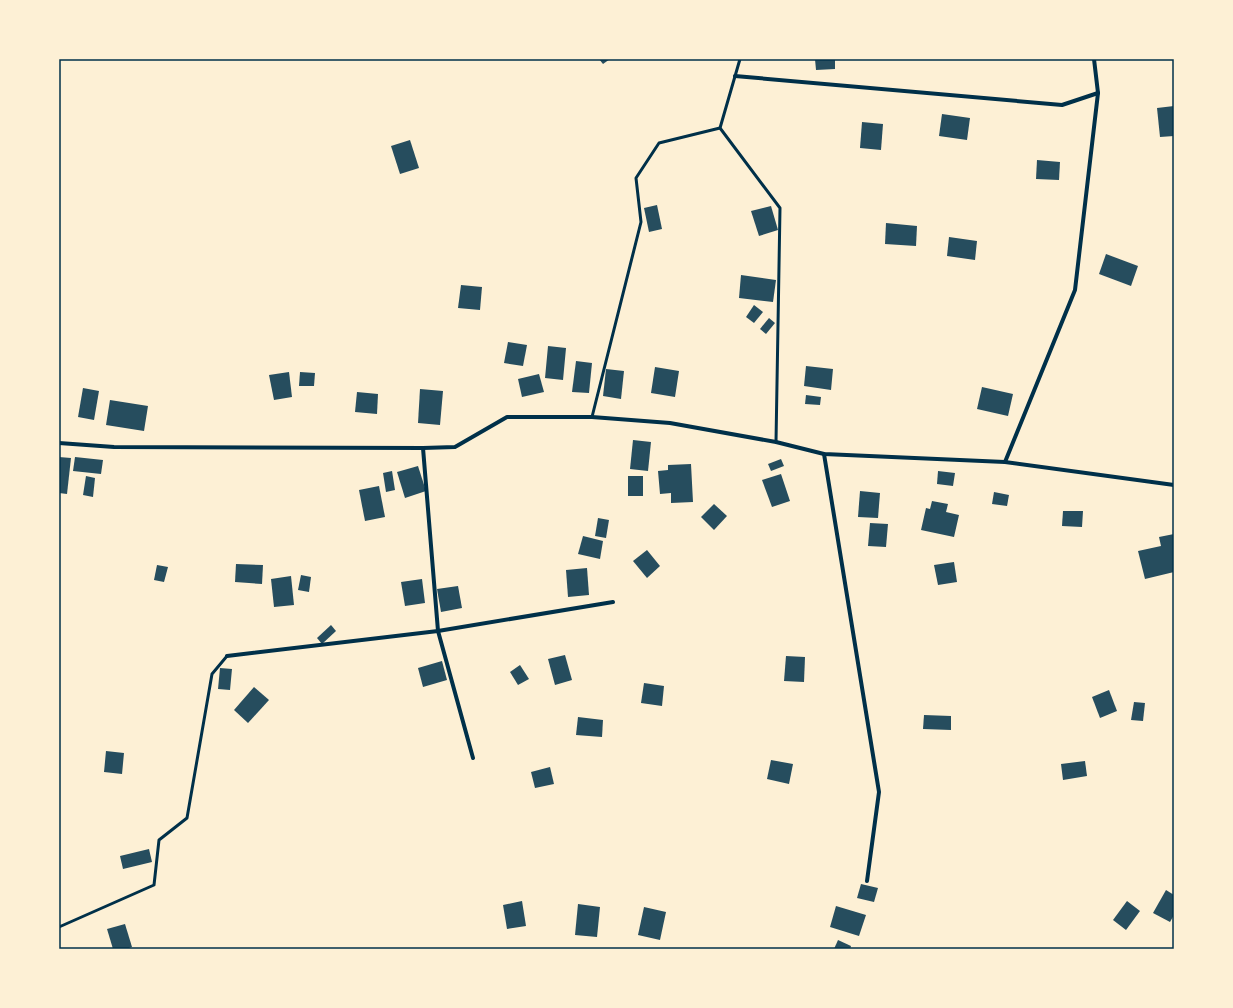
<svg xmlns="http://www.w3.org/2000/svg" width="1233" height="1008" viewBox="0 0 1233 1008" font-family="Figtree,sans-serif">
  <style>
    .building { fill: #264d5e }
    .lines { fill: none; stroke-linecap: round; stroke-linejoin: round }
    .service { stroke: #003049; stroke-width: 3 }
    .minor { stroke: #003049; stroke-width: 4 }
    .neatline { fill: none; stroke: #003049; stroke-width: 1.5 }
  </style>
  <rect width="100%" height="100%" fill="#fdf0d5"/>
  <g class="building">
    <polygon points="599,59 610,59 603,64"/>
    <polygon points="815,59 835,59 835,69 816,70"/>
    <polygon points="1174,106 1174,136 1160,137 1157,108"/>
    <polygon points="942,114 970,118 967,140 939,136"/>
    <polygon points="862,122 883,124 881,150 860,148"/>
    <polygon points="410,140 419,168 400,174 391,146"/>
    <polygon points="1037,160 1060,162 1059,180 1036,179"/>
    <polygon points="657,205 662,229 649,232 644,208"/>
    <polygon points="771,206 778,230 759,236 751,211"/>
    <polygon points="886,223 917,226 916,246 885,244"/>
    <polygon points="949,237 977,241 975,260 947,256"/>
    <polygon points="1106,254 1138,266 1131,286 1099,274"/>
    <polygon points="741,275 776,280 773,302 739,298"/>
    <polygon points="461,285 482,287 480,310 458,308"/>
    <polygon points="754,305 763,312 754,323 746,317"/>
    <polygon points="769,318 775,323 766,334 760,329"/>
    <polygon points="508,342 527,345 523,366 504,363"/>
    <polygon points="548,346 566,348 563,380 545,378"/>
    <polygon points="576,361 592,363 589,393 572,392"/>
    <polygon points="806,366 833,369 831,390 804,386"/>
    <polygon points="655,367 679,371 675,397 651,393"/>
    <polygon points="606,369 624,371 621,399 603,396"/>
    <polygon points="289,372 292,397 274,400 269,375"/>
    <polygon points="300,372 315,373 314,386 299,386"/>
    <polygon points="539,374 544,392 522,397 518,379"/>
    <polygon points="982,387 1013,394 1008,416 977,409"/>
    <polygon points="83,388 99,391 94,420 78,417"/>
    <polygon points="420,389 443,391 440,425 418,423"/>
    <polygon points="357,392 378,394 377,414 355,412"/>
    <polygon points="806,395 821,397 820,405 805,404"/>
    <polygon points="110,400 148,406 144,431 106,425"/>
    <polygon points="633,440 651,442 648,471 630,469"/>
    <polygon points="59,457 71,458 67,494 59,493"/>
    <polygon points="75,457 103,460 101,474 73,471"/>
    <polygon points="781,459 784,466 771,471 768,464"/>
    <polygon points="691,464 693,502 671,503 671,493 660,494 658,471 668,470 668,465"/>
    <polygon points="418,466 426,491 405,498 397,472"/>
    <polygon points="392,471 395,490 386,492 383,473"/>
    <polygon points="938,471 955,473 953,486 937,484"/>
    <polygon points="781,474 790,501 772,507 762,480"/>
    <polygon points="86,476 95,478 93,497 83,495"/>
    <rect x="628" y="476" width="15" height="20"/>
    <polygon points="379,486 385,517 365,521 359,490"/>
    <polygon points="860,491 880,493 878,518 858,517"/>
    <polygon points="994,492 1009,495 1007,506 992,504"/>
    <polygon points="932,501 948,504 946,512 959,515 954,537 921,530 926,508 930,509"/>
    <polygon points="714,504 727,516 714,530 701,517"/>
    <polygon points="1063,511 1083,511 1082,527 1062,526"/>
    <polygon points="598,518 609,520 606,538 595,536"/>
    <polygon points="870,523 888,524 886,547 868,546"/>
    <polygon points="1174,534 1174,572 1145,579 1138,551 1161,546 1159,537"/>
    <polygon points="583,536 603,541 600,559 578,554"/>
    <polygon points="647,550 660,566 647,578 633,561"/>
    <polygon points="954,562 957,582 938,585 934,565"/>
    <polygon points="236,564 263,565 262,584 235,582"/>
    <polygon points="157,565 168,567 164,582 154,580"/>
    <polygon points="587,568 589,595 568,597 566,570"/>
    <polygon points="301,575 311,577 309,592 298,590"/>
    <polygon points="291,576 294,605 274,607 271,579"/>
    <polygon points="422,579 425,603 405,606 401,582"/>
    <polygon points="458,586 462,608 441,612 437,589"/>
    <polygon points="331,625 336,631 322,644 317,638"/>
    <polygon points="565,655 572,680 555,685 548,659"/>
    <polygon points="786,656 805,657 804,682 784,681"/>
    <polygon points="442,661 447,680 423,687 418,668"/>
    <polygon points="520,665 529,679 518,685 510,672"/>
    <polygon points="220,668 232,669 230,690 218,689"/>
    <polygon points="644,683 664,686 662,706 641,703"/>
    <polygon points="254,687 269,700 248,723 234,710"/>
    <polygon points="1109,690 1117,711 1100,718 1092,697"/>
    <polygon points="1134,702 1145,703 1143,721 1131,720"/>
    <polygon points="924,715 951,716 951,730 923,729"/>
    <polygon points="578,717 603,720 602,737 576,735"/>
    <polygon points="106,751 124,753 122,774 104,772"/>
    <polygon points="771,760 793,764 789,784 767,779"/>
    <polygon points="1085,761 1087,776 1063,780 1061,764"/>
    <polygon points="550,767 554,784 535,788 531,772"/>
    <polygon points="149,849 152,862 123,869 120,856"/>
    <polygon points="861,884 878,888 874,902 857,898"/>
    <polygon points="1166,890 1174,895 1174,915 1170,922 1153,913"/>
    <polygon points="522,901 526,926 507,929 503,905"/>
    <polygon points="1127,901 1140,911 1126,930 1113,920"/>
    <polygon points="578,904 600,907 597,937 575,935"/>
    <polygon points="836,906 866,915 859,936 830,927"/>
    <polygon points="644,907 666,912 660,940 638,935"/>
    <polygon points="125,924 132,947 126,949 113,949 107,929"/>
    <polygon points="838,940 851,946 850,949 834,949"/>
  </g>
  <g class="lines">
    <g class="service">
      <polyline points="740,59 720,128 780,208 776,442"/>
      <polyline points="592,417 641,222 636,178 659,143 720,128"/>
      <polyline points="59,927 154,885 159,840 187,818 212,674 227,656"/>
    </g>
    <g class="minor">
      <polyline points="735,76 1062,105 1098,93"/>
      <polyline points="59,443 114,447 423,448 455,447 507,417 592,417 670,423 776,442 824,454 1005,462 1174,485"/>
      <polyline points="423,448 438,631 473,758"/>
      <polyline points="824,454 879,792 867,881"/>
      <polyline points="1005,462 1075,290 1098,93 1094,59"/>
      <polyline points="227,656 438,631 613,602"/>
    </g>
  </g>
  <rect width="1233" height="1008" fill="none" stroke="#fdf0d5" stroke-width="120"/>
  <rect x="60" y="60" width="1113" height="888" class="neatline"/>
</svg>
